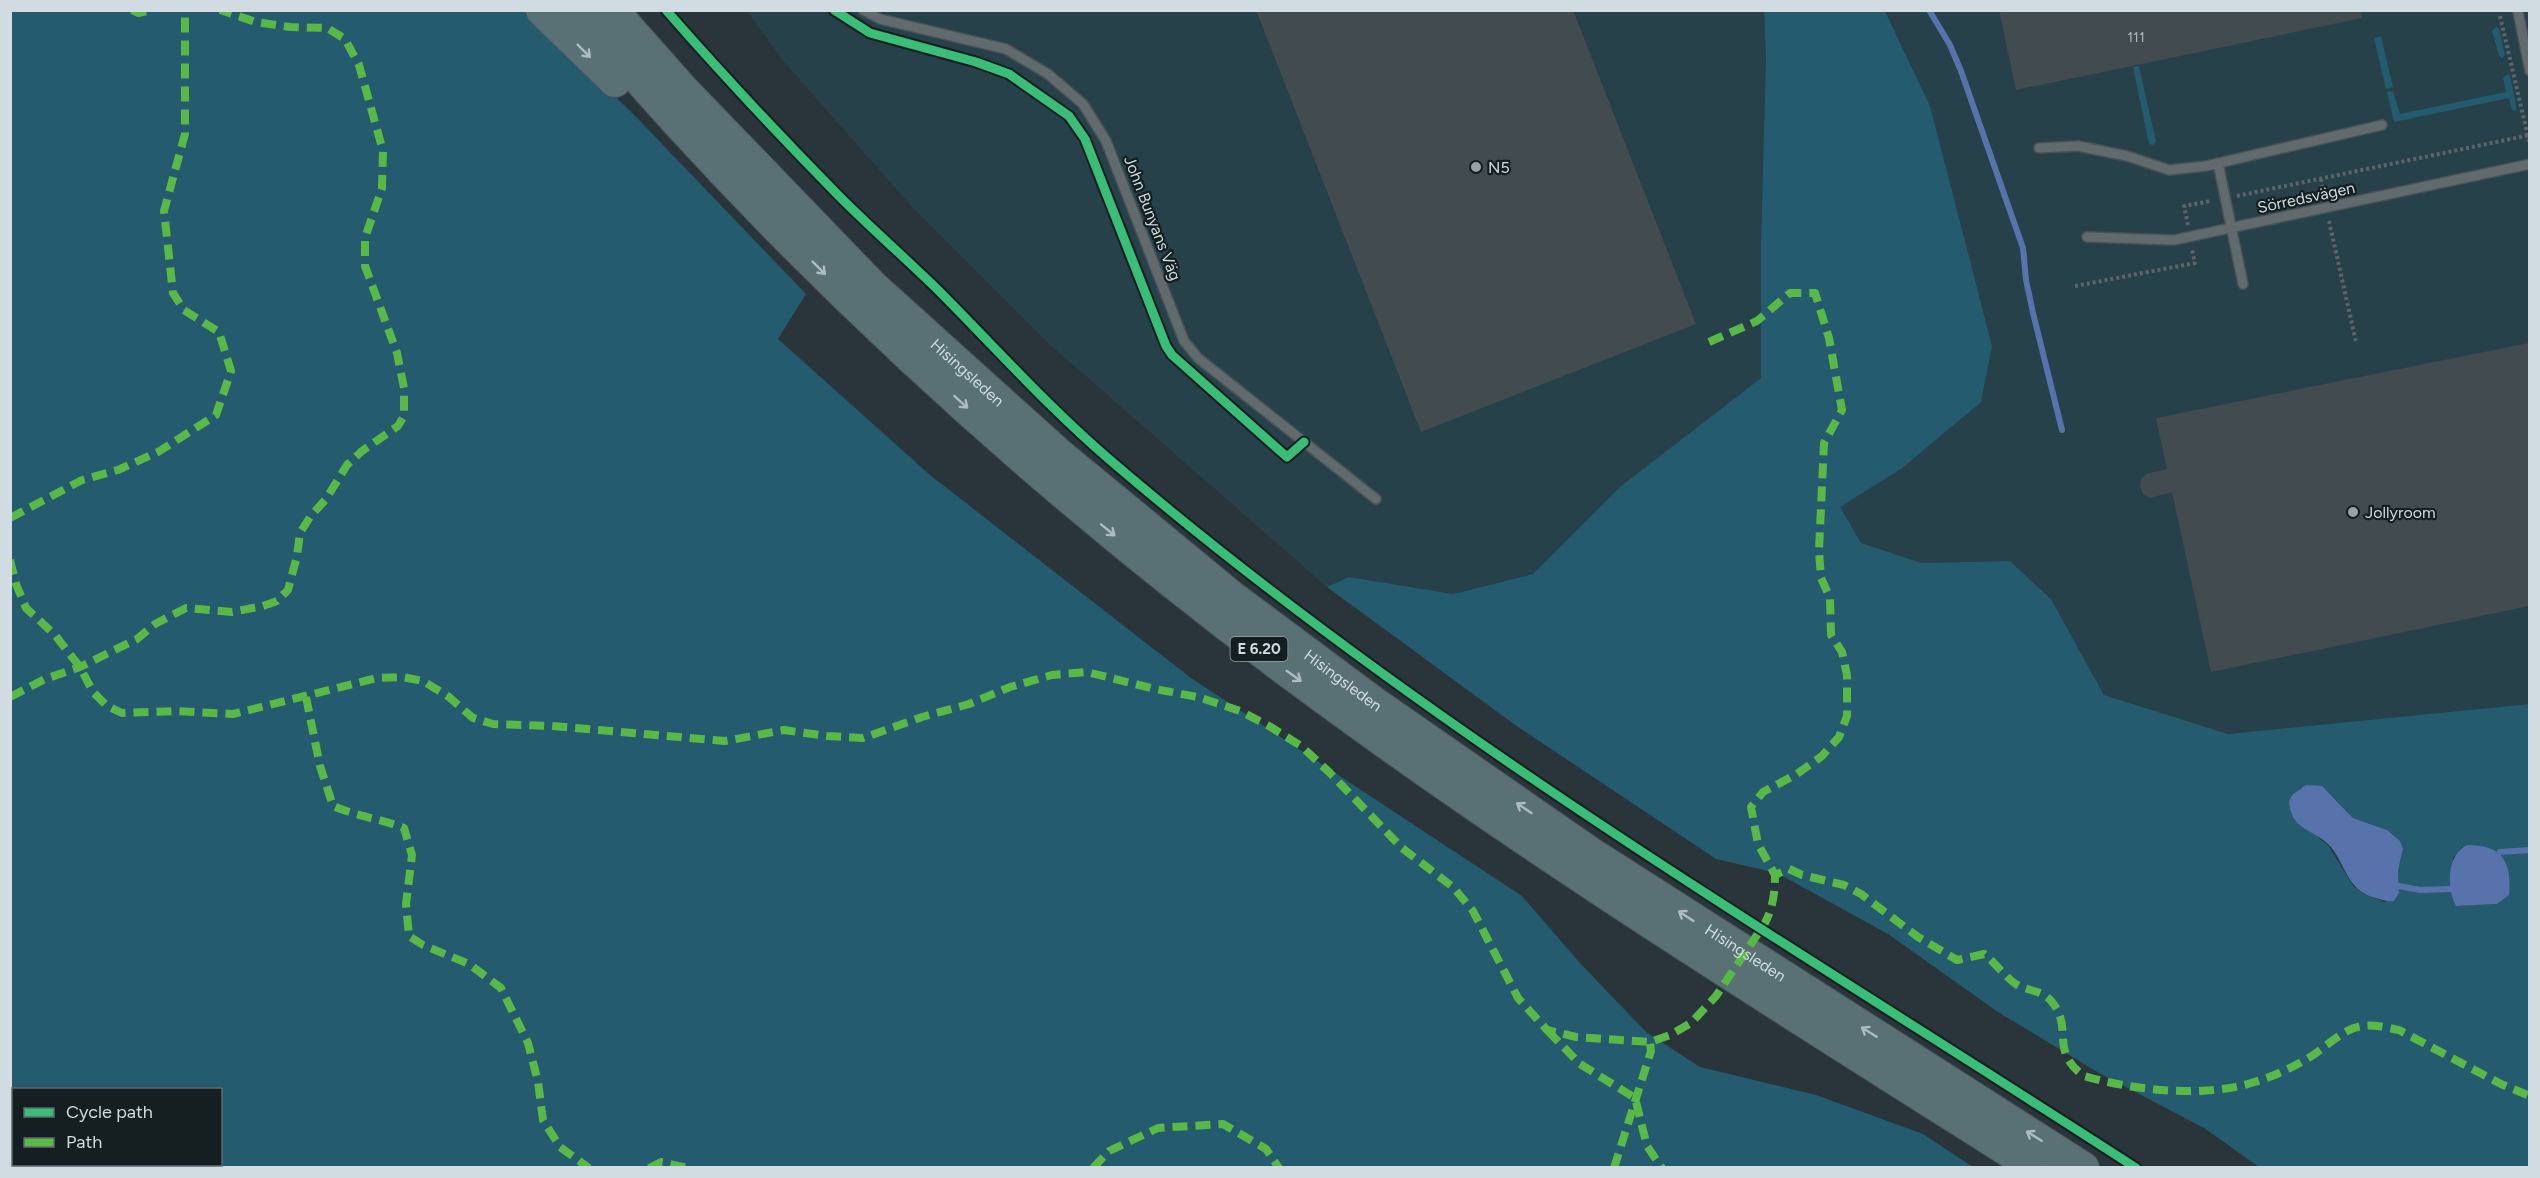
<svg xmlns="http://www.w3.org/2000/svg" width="2540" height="1178" viewBox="0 0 2540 1178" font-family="Figtree,sans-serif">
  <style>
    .built { fill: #26414a }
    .green { fill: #245b6e; fill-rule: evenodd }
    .water { fill: #5872ac }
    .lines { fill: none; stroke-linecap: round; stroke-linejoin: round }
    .stream { stroke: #5872ac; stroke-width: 6 }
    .building { fill: #424b50 }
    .lane-casing { stroke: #485256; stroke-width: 12 }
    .highway-casing { stroke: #485256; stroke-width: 34 }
    .path { stroke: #5d6569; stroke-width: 4; stroke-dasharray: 3 3; stroke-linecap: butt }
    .lane { stroke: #616a6d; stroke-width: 9 }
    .highway { stroke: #597175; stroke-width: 32 }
    .quiet { stroke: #58b947; stroke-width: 8; stroke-dasharray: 15 8; stroke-linecap: butt }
    .cycleway-casing { stroke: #151e21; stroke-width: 13 }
    .cycleway { stroke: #3abd76; stroke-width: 9 }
    .oneway { stroke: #acbcc1 }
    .poi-dot { fill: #96a2a7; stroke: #151e21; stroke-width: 2 }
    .labels { text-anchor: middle; stroke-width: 4.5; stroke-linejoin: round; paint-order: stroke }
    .number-label { font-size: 14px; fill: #acb8bd }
    .shield { fill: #151e21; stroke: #98a3a7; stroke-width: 1.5 }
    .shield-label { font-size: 15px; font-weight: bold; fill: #d0dce1 }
    .poi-label { font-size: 16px; fill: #d0dce1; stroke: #151e21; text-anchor: start }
    .street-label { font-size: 16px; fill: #d0dce1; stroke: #151e21 }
  </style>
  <rect width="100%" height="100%" fill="#29353a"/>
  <g class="built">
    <polygon points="747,11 1764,11 1766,56 1761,240 1761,378 1621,486 1533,574 1453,594 1349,577 1327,587 1047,342 913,208 784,62"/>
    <polygon points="1885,11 2529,11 2529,704 2228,734 2104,695 2051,599 2011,561 1922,563 1861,543 1839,507 1901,469 1930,106"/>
  </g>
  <g class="green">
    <path d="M10,11h519l110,109 167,174 -28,45 152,136 261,203 331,218 57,66 67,70 54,35 116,28 107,39 50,33h-1962zM14,1090h206v74h-206z"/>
    <path d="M1764,11h121l45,95 62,240 -11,56 -80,67 -61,38 21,36 61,20 88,-2 41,38 53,96 124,39 301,-30v463h-270l-55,-39 -105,-55 -101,-61 -110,-78 -111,-61 -61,-14 -198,-132 -191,-140 22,-10 104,17 80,-20 88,-88 140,-108v-138l5,-184zM2300,788l29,5 24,25 34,12 16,19 -5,22 1,22 -14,9 -21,-8 -10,-7 -26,-42 -8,-6 -31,-38zM2467,845l30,59 -41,2 -3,-48 8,-10z"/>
    <polygon points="2496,27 2499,29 2505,55 2502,58 2499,55 2492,31"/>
    <polygon points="2381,36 2393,87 2386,89 2374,38"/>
    <polygon points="2139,66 2156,142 2153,145 2149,144 2133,67"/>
    <polygon points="2508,74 2510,76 2517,111 2512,110 2509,98 2394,122 2387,92 2393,91 2400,114 2506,92 2503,78"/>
  </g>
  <g class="water">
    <path d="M2306,785l16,1 31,32 34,12 13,11 3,8 -5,22 1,22 -5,8c-9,1 -13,-2 -22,-4 -26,-8 -27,-36 -44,-53 -17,-16 -37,-14 -39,-43l4,-7z"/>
    <path d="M2467,845c35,0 45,16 42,50l-12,9 -41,2c-10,-18 -9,-52 11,-61z"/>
  </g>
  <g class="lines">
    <g class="stream">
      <polyline points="1929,10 1950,45 1961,71 2023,248 2026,280 2033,313 2062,430"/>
      <polyline points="2500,852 2530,850"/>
      <polyline points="2399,886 2420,890 2451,889"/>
    </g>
  </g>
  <g class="building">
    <polygon points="1256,10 1573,10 1696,324 1421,432"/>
    <polygon points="1999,10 2361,10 2362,18 2016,90"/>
    <polygon points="2529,343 2529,606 2211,672 2172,492 2150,498 2143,494 2140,487 2141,479 2146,474 2167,469 2156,418"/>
  </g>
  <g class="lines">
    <defs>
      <g id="lane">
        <polyline points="863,10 880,19 1006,49 1048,74 1083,104 1106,141 1184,341 1198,358 1376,499"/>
        <polyline points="2518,12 2530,71"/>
        <polyline points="2039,148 2078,146 2127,156 2169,170 2206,166 2382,125"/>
        <polyline points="2218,163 2243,284"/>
        <polyline points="2087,237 2174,240 2530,164"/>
      </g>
      <g id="highway">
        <polyline points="542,10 615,81"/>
        <path d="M579,10c208,246 448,466 706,659 241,180 497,338 751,499"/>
        <path id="s1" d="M612,10l71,80 190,197 183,165 177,146 141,105 216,150 493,315"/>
      </g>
    </defs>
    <use href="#lane" class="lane-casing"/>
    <use href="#highway" class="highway-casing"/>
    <g class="path">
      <polyline points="2500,16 2530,145"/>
      <polyline points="2321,179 2324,196"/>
      <polyline points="2237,196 2530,135"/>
      <polyline points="2329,221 2356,342"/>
      <polyline points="2188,225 2184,206 2211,201"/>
      <polyline points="2075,286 2195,263 2192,250"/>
    </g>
    <use href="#lane" class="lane"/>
    <use href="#highway" class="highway"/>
    <g class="quiet">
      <polyline points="132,10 138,13 152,10"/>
      <polyline points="1709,342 1757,321 1790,293 1815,293 1829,338 1842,410 1824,443 1819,551 1821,578 1830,598 1831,635 1842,652 1847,675 1847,716 1839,737 1822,756 1797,774 1763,792 1751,807 1758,844 1775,875"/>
      <polyline points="10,518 82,480 118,470 158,452 216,415 231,371 219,332 184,310 173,293 164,211 185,134 185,10"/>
      <path d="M10,560l6,24 10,24 29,27 25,32 13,25 14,14 15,7 53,-2 58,3 144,-36 25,-1 21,4 26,16 24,21 20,6 59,2 173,15 59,-11 43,6 36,2 59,-21 47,-13 41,-17 42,-12 35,-3 68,17 43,8 42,14 29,15 32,20 28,26 73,76 51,39 20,24 45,87 29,32 29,7 74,5 20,-7 21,-12 25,-27 49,-73c8,-16 10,-30 10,-48l14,-6 13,6 42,10 17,9 57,43 39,23 27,-6c12,9 22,25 35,32 11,5 25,5 33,16 22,27 -3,49 32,74 48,14 118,22 167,7 18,-5 37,-13 54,-23 19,-10 37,-32 58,-34 12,-2 25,2 36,4l102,54 29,12"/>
      <polyline points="10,697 45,679 80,667 137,639 155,624 186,608 232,612 263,606 277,601 288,590 297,556 300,533 310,517 326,499 347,465 362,451 398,426 404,416 404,388 397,353 365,266 365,238 382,188 383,151 359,65 345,39 327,28 290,27 256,22 220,10"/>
      <path d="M306,697l14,69 13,40c23,10 48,13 71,22l8,27 -6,49 3,32 14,9 46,19 32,24 27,55 10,39 5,38 17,27 29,21"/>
      <polyline points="1548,1031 1580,1064 1635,1098 1647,1146 1662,1168"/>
      <polyline points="649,1168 661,1162 688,1168"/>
      <polyline points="1093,1168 1109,1151 1158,1128 1223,1124 1266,1149 1279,1168"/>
      <polyline points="1614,1168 1651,1051 1650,1042"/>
    </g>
    <defs>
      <g id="cycleway">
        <path d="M666,10c56,64 114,126 174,187 31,31 64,60 96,91 58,58 112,119 174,172 317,272 677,482 1026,708"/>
        <polyline points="834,10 870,33 976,62 1009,74 1069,116 1085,139 1166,346 1172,355 1287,457 1304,442"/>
      </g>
    </defs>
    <use href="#cycleway" class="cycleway-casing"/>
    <use href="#cycleway" class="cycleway"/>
  </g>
  <defs><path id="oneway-shaft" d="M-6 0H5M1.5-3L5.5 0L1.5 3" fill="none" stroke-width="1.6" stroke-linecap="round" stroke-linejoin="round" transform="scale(1.5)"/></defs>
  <g class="oneway">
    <use href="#oneway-shaft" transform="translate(584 51) rotate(45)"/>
    <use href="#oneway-shaft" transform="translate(819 268) rotate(45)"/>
    <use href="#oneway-shaft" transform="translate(961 402) rotate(42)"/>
    <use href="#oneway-shaft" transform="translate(1108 530) rotate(39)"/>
    <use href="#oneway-shaft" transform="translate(1294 676) rotate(36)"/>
    <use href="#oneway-shaft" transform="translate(1524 808) rotate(-146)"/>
    <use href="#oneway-shaft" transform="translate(1686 916) rotate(-147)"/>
    <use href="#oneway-shaft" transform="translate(1869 1032) rotate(-148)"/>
    <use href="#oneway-shaft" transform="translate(2034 1136) rotate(-148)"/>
  </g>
  <g class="poi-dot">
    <circle cx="1476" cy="167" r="6"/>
    <circle cx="2353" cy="512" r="6"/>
  </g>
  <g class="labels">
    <g class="number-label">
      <text x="2136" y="42">111</text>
    </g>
    <rect class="shield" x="1230.5" y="637" width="57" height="24" rx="4.5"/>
    <g class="shield-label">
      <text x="1259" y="654">E 6.20</text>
    </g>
    <g class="poi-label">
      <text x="1488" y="173">N5</text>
      <text x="2365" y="518">Jollyroom</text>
    </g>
    <g class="street-label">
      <text transform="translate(2306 197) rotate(-12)" y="6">Sörredsvägen</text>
      <text transform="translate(1153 218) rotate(69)" y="6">John Bunyans Väg</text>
      <text dy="6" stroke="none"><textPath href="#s1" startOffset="508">Hisingsleden</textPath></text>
      <text dy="6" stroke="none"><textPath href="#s1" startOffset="994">Hisingsleden</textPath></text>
      <text dy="6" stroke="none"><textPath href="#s1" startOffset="1480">Hisingsleden</textPath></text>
    </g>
  </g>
  <rect width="2540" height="1178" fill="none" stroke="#d0dce1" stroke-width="24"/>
  <rect x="12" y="1088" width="210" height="78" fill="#151e21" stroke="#606a6e" stroke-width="1.5"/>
  <rect x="24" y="1108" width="30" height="9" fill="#3abd76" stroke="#606a6e" stroke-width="1.5"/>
  <text x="66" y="1118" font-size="18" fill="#d0dce1">Cycle path</text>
  <rect x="24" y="1138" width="30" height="9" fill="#58b947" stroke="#606a6e" stroke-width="1.5"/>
  <text x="66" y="1148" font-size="18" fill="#d0dce1">Path</text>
</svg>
